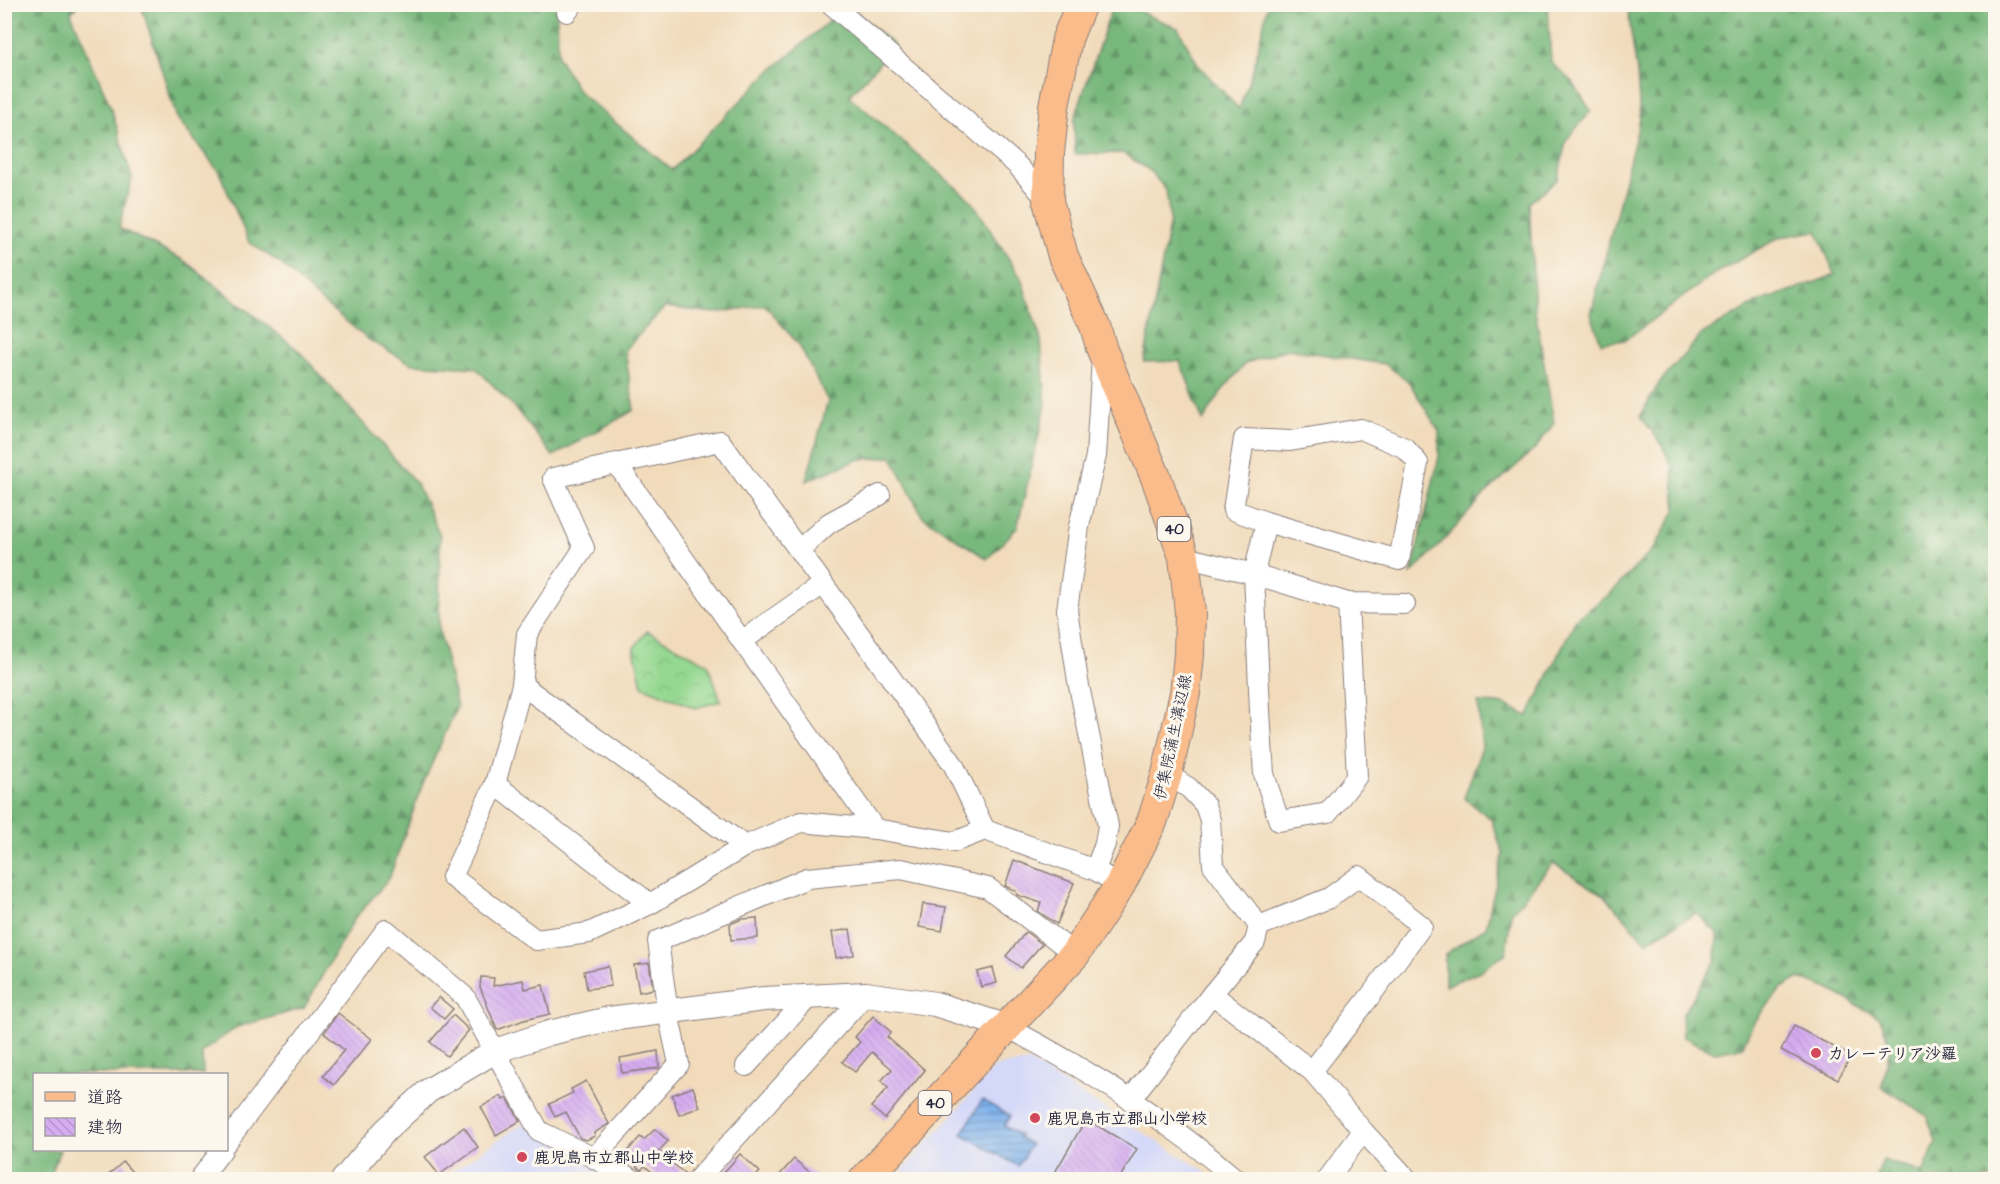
<svg xmlns="http://www.w3.org/2000/svg" width="2000" height="1184" viewBox="0 0 2000 1184" font-family="'Architects Daughter','Klee One',sans-serif">
  <style>
    .built { fill: #d4d8f9 }
    .forest { fill: url(#forest-firs); stroke: #4d6d5b; stroke-width: 1.5 }
    .park { fill: url(#park-crowns); stroke: #5c7d66; stroke-width: 1.5 }
    .water { fill: url(#water-rules); stroke: #506a94; stroke-width: 1.5 }
    .building { fill: url(#building-back-hatch) }
    .lines { fill: none; stroke-linecap: round; stroke-linejoin: round }
    .minor-casing { stroke: #8a7e7b; stroke-width: 22 }
    .tertiary-casing { stroke: #8a7e7b; stroke-width: 26 }
    .primary-casing { stroke: #8a7e7b; stroke-width: 32 }
    .minor { stroke: #fff; stroke-width: 20 }
    .tertiary { stroke: #fff; stroke-width: 24 }
    .primary { stroke: #fabc8b; stroke-width: 30 }
    .poi-dot { fill: #d1495b; stroke: #fbf7ec; stroke-width: 2 }
    .labels { text-anchor: middle; stroke-width: 6; stroke-linejoin: round; paint-order: stroke }
    .shield { fill: #fbf7ec; stroke: #636270; stroke-width: 1.5 }
    .shield-label { font-size: 15px; font-weight: bold; fill: #22223b }
    .street-label { font-size: 16px; fill: #22223b; stroke: #fbf7ec }
    .poi-label { font-size: 16px; font-weight: bold; fill: #22223b; stroke: #fbf7ec; text-anchor: start }
  </style>
  <defs>
    <pattern id="forest-firs" width="22" height="20" patternUnits="userSpaceOnUse" patternTransform="scale(1.5)"><rect width="22" height="20" fill="#78b87b"/><path d="M5 1l3.5 6h-7zM16 11l3.5 6h-7z" fill="#629566"/></pattern>
    <pattern id="park-crowns" width="20" height="18" patternUnits="userSpaceOnUse" patternTransform="scale(1.5)"><rect width="20" height="18" fill="#95d891"/><path d="M2 6a3 3 0 1 1 6 0M12 15a3 3 0 1 1 6 0" fill="none" stroke="#80b97e"/></pattern>
    <pattern id="water-rules" width="6" height="5" patternUnits="userSpaceOnUse" patternTransform="scale(1.5)"><rect width="6" height="5" fill="#7fb2ec"/><path d="M0 2.5h6" fill="none" stroke="#6890c0"/></pattern>
    <pattern id="building-back-hatch" width="6" height="6" patternUnits="userSpaceOnUse" patternTransform="scale(1.5)"><rect width="6" height="6" fill="#d6acf1"/><path d="M-1 5l2 2M0 0l6 6M5-1l2 2" fill="none" stroke="#b794d0"/></pattern>
  </defs>
  <rect width="100%" height="100%" fill="#fbf7ec"/>
  <filter id="ink" filterUnits="userSpaceOnUse"><feTurbulence type="fractalNoise" baseFrequency=".0167" numOctaves="2"/><feDisplacementMap in="SourceGraphic" scale="12" xChannelSelector="R" yChannelSelector="G"/><feConvolveMatrix kernelMatrix="1 2 1 2 8 2 1 2 1" color-interpolation-filters="sRGB"/></filter>
  <filter id="wash" filterUnits="userSpaceOnUse"><feTurbulence type="fractalNoise" baseFrequency=".008" numOctaves="4" result="noise"/><feDisplacementMap in="SourceGraphic" scale="24" xChannelSelector="R" yChannelSelector="G"/><feGaussianBlur stdDeviation="1.35" result="paint"/><feColorMatrix in="noise" values="0 0 0 0 0 0 0 0 0 0 0 0 0 0 0 0 0 1.4 0 .05"/><feComposite in="paint" operator="in"/></filter>
  <g filter="url(#wash)">
    <rect width="100%" height="100%" fill="#f1dbbb"/>
    <g class="built">
      <polygon points="1030,1062 1203,1170 1213,1179 894,1180 996,1066"/>
      <polygon points="525,1122 614,1180 438,1180"/>
    </g>
    <g class="forest">
      <polygon points="5,4 78,5 71,13 111,108 132,178 119,228 183,260 298,350 417,484 440,535 439,629 457,707 422,786 389,879 355,918 304,1008 237,1027 202,1052 203,1074 34,1074 34,1150 60,1150 49,1180 4,1179"/>
      <polygon points="141,5 557,5 558,57 579,92 672,170 767,74 848,5 895,46 849,96 972,201 1021,278 1041,340 1046,405 1017,528 987,559 922,516 892,457 860,459 806,481 828,401 799,345 765,305 715,313 665,307 625,350 634,410 553,456 516,409 476,368 412,364 369,340 319,299 281,264 249,242 219,172 177,118"/>
      <polygon points="1113,5 1128,5 1143,13 1178,28 1199,66 1239,109 1254,66 1268,5 1548,5 1551,62 1573,83 1591,111 1566,140 1558,179 1529,203 1535,310 1554,423 1536,448 1485,494 1446,538 1411,574 1439,457 1439,431 1409,382 1385,364 1287,349 1246,363 1221,392 1203,421 1180,361 1144,362 1170,220 1166,190 1149,170 1123,153 1075,154 1074,120"/>
      <polygon points="1627,5 1995,5 1995,1179 1876,1179 1883,1160 1923,1173 1936,1142 1927,1116 1882,1087 1890,1045 1880,1018 1829,989 1799,978 1782,988 1754,1022 1742,1047 1715,1052 1683,1037 1682,1015 1716,960 1717,933 1696,913 1646,942 1605,896 1553,863 1511,913 1506,953 1480,971 1445,986 1445,954 1486,927 1503,853 1491,819 1464,798 1482,747 1478,703 1504,704 1528,716 1576,619 1611,593 1655,547 1676,509 1672,467 1661,443 1640,416 1660,382 1702,334 1756,303 1835,275 1817,231 1780,237 1714,274 1625,340 1601,343 1591,314 1640,119 1637,72"/>
    </g>
    <polygon class="park" points="647,631 708,664 721,701 695,708 642,686 634,648"/>
    <polygon class="water" points="982,1100 1010,1116 1004,1126 1020,1135 1019,1138 1031,1144 1018,1166 962,1134"/>
    <g id="blocks">
      <g class="building">
        <polygon points="1014,860 1074,883 1057,924 1038,911 1041,903 1017,895 1016,891 1005,886"/>
        <polygon points="923,904 946,907 942,931 919,927"/>
        <polygon points="757,918 758,938 731,940 730,924 742,919"/>
        <polygon points="850,929 854,955 836,958 832,932"/>
        <polygon points="1026,932 1042,944 1021,968 1006,956"/>
        <polygon points="649,963 653,989 639,992 634,965"/>
        <polygon points="608,966 611,986 587,989 584,971"/>
        <polygon points="993,968 997,983 981,987 977,972"/>
        <polygon points="481,977 494,978 493,986 523,980 525,989 543,985 550,1014 524,1020 497,1030 480,987"/>
        <polygon points="439,997 453,1009 444,1019 430,1007"/>
        <polygon points="338,1013 372,1039 334,1085 323,1076 344,1050 324,1033"/>
        <polygon points="453,1015 469,1030 447,1056 430,1042"/>
        <polygon points="873,1016 891,1032 887,1037 925,1070 885,1119 871,1107 888,1088 881,1081 892,1069 872,1052 855,1072 842,1062 860,1042 855,1037"/>
        <polygon points="1794,1026 1851,1056 1838,1079 1781,1050"/>
        <polygon points="658,1051 659,1068 622,1073 620,1058"/>
        <polygon points="586,1081 609,1124 594,1133 595,1136 586,1140 580,1138 566,1112 555,1117 549,1104 573,1093 571,1089"/>
        <polygon points="693,1087 700,1107 679,1115 672,1095"/>
        <polygon points="501,1096 503,1100 507,1098 520,1121 496,1135 481,1107"/>
        <polygon points="1086,1119 1137,1149 1119,1179 1051,1179"/>
        <polygon points="464,1127 478,1147 439,1175 425,1157"/>
        <polygon points="655,1129 668,1141 659,1151 686,1175 685,1179 660,1179 645,1166 641,1170 624,1155 640,1137 644,1140"/>
        <polygon points="740,1154 760,1172 753,1179 718,1179"/>
        <polygon points="794,1159 818,1179 776,1179"/>
        <polygon points="123,1162 132,1172 123,1179 104,1179"/>
      </g>
    </g>
  </g>
  <g filter="url(#ink)">
    <use href="#blocks" fill-opacity="0" stroke="#8a7e7b" stroke-width="1.5"/>
    <g class="lines">
      <defs>
        <g id="minor">
          <polyline points="831,4 1018,166 1048,201"/>
          <polyline points="567,12 573,4"/>
          <polygon points="1361,429 1405,448 1418,463 1399,560 1266,522 1233,510 1244,439 1290,441"/>
          <polyline points="616,463 875,829"/>
          <polyline points="1266,522 1254,574 1260,711 1264,774 1279,821 1328,813 1357,776 1348,603"/>
          <polyline points="799,550 829,523 880,495"/>
          <polyline points="1184,557 1254,574 1348,603 1405,604"/>
          <polyline points="742,641 823,584"/>
          <polyline points="522,685 527,634 584,548 553,478 720,441 953,764 985,830"/>
          <polygon points="522,685 745,846 650,904 589,933 536,940 452,877 495,784"/>
          <polyline points="495,784 650,904"/>
          <polyline points="745,846 801,822 875,829 954,842 985,830 1095,870 1105,876"/>
          <polyline points="1095,870 1105,844 1108,826 1078,681 1067,610 1079,526 1096,456 1102,359"/>
          <polyline points="1212,994 1312,1071 1368,999 1422,926 1359,876 1329,898 1259,926"/>
          <path d="M1005,1026c82,43 162,93 232,154"/>
          <polyline points="746,1066 809,997"/>
          <polyline points="1312,1071 1363,1131"/>
          <polyline points="1130,1100 1212,994 1255,942 1259,926 1213,865 1210,820 1205,805 1189,788 1167,774"/>
          <polyline points="226,1143 386,930 465,997 539,1131 594,1158 634,1180"/>
          <polyline points="594,1158 679,1064 668,1013 658,941 807,878 901,869 988,888 1075,954"/>
          <polyline points="199,1180 222,1150"/>
          <polyline points="697,1180 866,994"/>
          <polyline points="1327,1180 1363,1131 1408,1180"/>
        </g>
        <polyline id="tertiary" points="343,1180 385,1131 428,1091 495,1051 549,1033 609,1019 764,999 866,994 935,1004 1005,1026"/>
        <polyline id="primary" points="864,1180 1075,954 1120,885 1152,822 1167,774 1185,693 1189,655 1190,612 1184,557 1157,480 1102,350 1095,326 1063,256 1048,201 1049,153 1054,106 1067,39 1081,4"/>
      </defs>
      <use href="#minor" class="minor-casing"/>
      <use href="#tertiary" class="tertiary-casing"/>
      <use href="#primary" class="primary-casing"/>
      <use href="#minor" class="minor"/>
      <use href="#tertiary" class="tertiary"/>
      <use href="#primary" class="primary"/>
    </g>
  </g>
  <g class="poi-dot">
    <circle cx="1816" cy="1053" r="6"/>
    <circle cx="1035" cy="1118" r="6"/>
    <circle cx="522" cy="1157" r="6"/>
  </g>
  <g class="labels">
    <g class="shield">
      <rect x="1157.5" y="517" width="33" height="24" rx="4.5"/>
      <rect x="918.5" y="1091" width="33" height="24" rx="4.5"/>
    </g>
    <g class="shield-label">
      <text x="1174" y="534">40</text>
      <text x="935" y="1108">40</text>
    </g>
    <g class="street-label">
      <text transform="translate(1172 737) rotate(-78)" y="6">伊集院蒲生溝辺線</text>
    </g>
    <g class="poi-label">
      <text x="1828" y="1059">カレーテリア沙羅</text>
      <text x="1047" y="1124">鹿児島市立郡山小学校</text>
      <text x="534" y="1163">鹿児島市立郡山中学校</text>
    </g>
  </g>
  <rect width="2000" height="1184" fill="none" stroke="#fbf7ec" stroke-width="24"/>
  <rect x="33" y="1073" width="195" height="78" fill="#fbf7ec" stroke="#a4a2a5" stroke-width="1.5"/>
  <rect x="45" y="1092" width="30" height="9" fill="#fabc8b" stroke="#a4a2a5" stroke-width="1.5"/>
  <text x="87" y="1103" font-size="18" fill="#22223b">道路</text>
  <rect x="45" y="1118" width="30" height="18" fill="url(#building-back-hatch)" stroke="#a4a2a5" stroke-width="1.5"/>
  <text x="87" y="1133" font-size="18" fill="#22223b">建物</text>
</svg>
